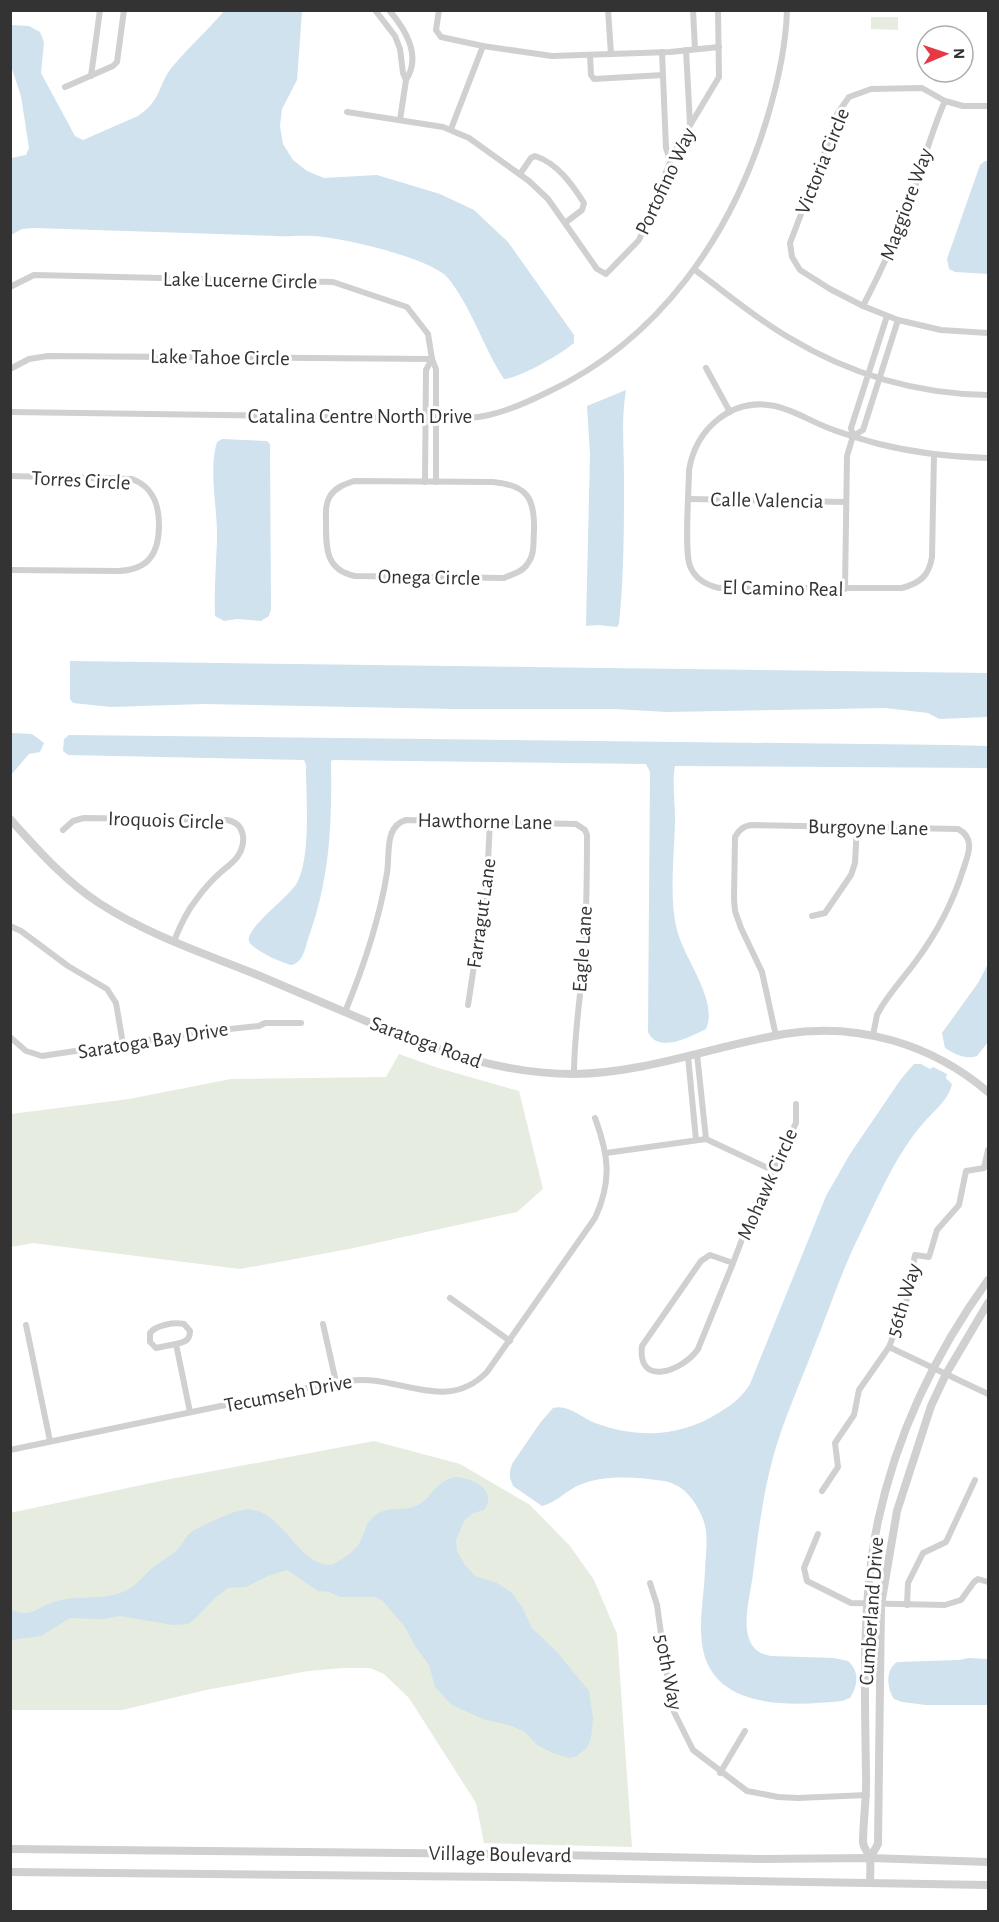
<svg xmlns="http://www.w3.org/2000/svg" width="999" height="1922" viewBox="0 0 999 1922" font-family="'Alegreya Sans',sans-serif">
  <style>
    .green { fill: #e6ecdf }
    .water { fill: #cfe2ee }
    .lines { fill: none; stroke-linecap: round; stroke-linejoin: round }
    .minor { stroke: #d0d0d0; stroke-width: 6 }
    .tertiary { stroke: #d0d0d0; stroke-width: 8 }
    .labels { text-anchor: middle; stroke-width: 6; stroke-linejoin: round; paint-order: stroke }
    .street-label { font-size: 21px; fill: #333; stroke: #fff }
  </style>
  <rect width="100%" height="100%" fill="#fff"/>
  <g class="green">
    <polygon points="871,17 898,17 898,30 871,29"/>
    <polygon points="399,1054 438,1068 519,1091 543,1189 517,1212 349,1249 240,1269 33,1243 11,1247 11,1114 129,1099 231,1079 386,1077"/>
    <polygon points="374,1441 460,1464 530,1505 570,1546 594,1580 617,1634 632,1847 484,1843 476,1803 409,1698 384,1674 370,1668 343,1668 308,1671 206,1690 122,1710 11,1710 10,1513 165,1480"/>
  </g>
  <g class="water">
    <path d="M224,11h78l-5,69 -15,29 -2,17 3,18 10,16 14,11 17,7 53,-3 63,19 34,16 34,32 66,93v8c-13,11 -54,35 -70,36 -21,-32 -32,-71 -56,-101 -17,-20 -108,-41 -135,-42 -13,-1 -25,1 -37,0l-242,-8 -12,1 -11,6v-77l15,-3 3,-7 -8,-52 -10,-30v-41l18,1 11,6 4,10 -3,31 34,63 8,4 55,-24c25,-17 19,-31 35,-50 16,-19 35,-36 51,-55z"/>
    <polygon points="985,161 988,161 988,274 955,272 949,269 947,259 980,165"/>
    <path d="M626,390c-5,30 -2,57 -2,87 0,49 0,99 -5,147l-2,3 -19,-2 -12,1 4,-172 -3,-48z"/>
    <path d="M222,439l45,2 3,3 1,165 -2,7 -8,5 -24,-2 -13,2 -9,-5c-1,-26 1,-50 2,-76 1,-31 -9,-69 0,-98z"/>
    <polygon points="70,661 988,673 988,717 939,719 928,713 885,708 667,712 615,709 453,709 204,704 111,707 73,703 70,699"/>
    <polygon points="11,733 32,734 44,743 40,752 29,754 11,775"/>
    <path d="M69,735l882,10 37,1v22l-313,-2c-3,16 0,35 0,51 0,36 -8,89 5,122 8,24 38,64 26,90 -16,8 -48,25 -58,3l2,-260 -4,-8 -314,-4 -1,2c1,63 -1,117 -23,177 -3,10 -5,23 -16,26 -8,-1 -41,-16 -43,-24 -4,-13 42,-45 49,-60 13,-28 8,-84 8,-116l-2,-5 -236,-5 -5,-4 1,-12z"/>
    <path d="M988,964v78l-11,14c-12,4 -22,-2 -32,-8l-3,-15 36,-50z"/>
    <path d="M914,1064h7l9,5 3,-2 14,7 -1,4 6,6c-3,15 -16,25 -26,36 -30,33 -47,76 -66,114 -19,38 -32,79 -48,118 -13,34 -28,67 -38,102 -11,39 -16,80 -21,120 -3,26 -20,76 18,82l63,2 14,3c12,11 10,24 2,37l-8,3c-50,5 -131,10 -140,-57 -3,-24 2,-50 3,-73 1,-28 6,-42 -9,-66 -8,-13 -17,-21 -32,-24 -28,-4 -63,-7 -89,6 -11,6 -20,16 -33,19l-29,-20 -3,-8v-7l2,-7 28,-41 13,-15c15,-4 29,10 42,15 44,16 86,14 125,-11 13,-8 23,-16 30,-28l76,-188 24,-42 51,-75z"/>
    <path d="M455,1477c16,1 44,12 29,33l-11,3 -9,8 -8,19 1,11 8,14 10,11 22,7 15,10 10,14 10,21 24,23 33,40 4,28 -2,19 -4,10 -12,9 -6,1 -16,-5 -16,-8 -12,-13 -13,-6 -29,-7 -31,-14 -17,-18 -6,-22 -14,-19 -10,-19 -22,-26 -8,-4h-35l-11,-5 -11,-1 -31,-21 -19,6 -22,11 -18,1 -12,9 -22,23 -6,4 -15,1 -53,-9 -16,3 -34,-1 -29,18 -30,4v-30c23,8 25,-3 46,-9 22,-6 46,0 68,-10 12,-5 20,-18 31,-26 8,-6 15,-9 22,-16 4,-4 6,-10 11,-15 4,-5 41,-21 49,-23 41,-13 57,55 93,54 10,-4 24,-14 29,-23 5,-9 5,-17 13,-25 15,-13 29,-4 45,-12 16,-9 15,-22 37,-28z"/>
    <path d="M969,1658l19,1v46h-62l-24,-3 -8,-3c-7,-11 -9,-29 3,-37l62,-2z"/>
  </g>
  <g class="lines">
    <g class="minor">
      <polyline points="375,10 395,36 400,49 403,73 406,80 400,120"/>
      <path d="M389,10c16,19 33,45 17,70"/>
      <polyline points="439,10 436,30 441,37 483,46 552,56 670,52 719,47"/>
      <polyline points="608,10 611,54"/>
      <polyline points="693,10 695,49"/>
      <polyline points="686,50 690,124"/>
      <polyline points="662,52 666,148 670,160"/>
      <polyline points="590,55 591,75 594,79 663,75"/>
      <polyline points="91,76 100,10"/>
      <polyline points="65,87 113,66 117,62 124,10"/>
      <polyline points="988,106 963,106 945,101 922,88 871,89 849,97 837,114 830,138 790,243 792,257 800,270 830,289 863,306 898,320 941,330 988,333"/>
      <polyline points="347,112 443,127 469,138 529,181 548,199 597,269 606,274 639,240 674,152 719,77 718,10"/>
      <polyline points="451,129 483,46"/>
      <path d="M520,174l11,-16 4,-2c22,7 37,28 49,47l-2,7 -17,13"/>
      <path d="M695,270c30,22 60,48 93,67 61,37 129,57 200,58"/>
      <polyline points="10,287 34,275 333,282 407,307 428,334 432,359 436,369 436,482"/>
      <path d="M863,306c16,-31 31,-63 44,-96 14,-36 22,-74 38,-109"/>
      <polyline points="706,368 730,412"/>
      <polyline points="10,369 29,359 48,356 432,359"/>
      <path d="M10,412l415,6c19,0 41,2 59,-2 22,-4 44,-14 64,-24 111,-52 183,-156 218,-270 11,-36 20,-74 21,-112"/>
      <polyline points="853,436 863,430 898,320"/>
      <path d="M934,454l-2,103c-3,19 -12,26 -30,31h-183c-13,-3 -24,-9 -29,-22 -6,-15 -1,-77 -1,-96 7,-41 42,-73 86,-64 18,4 34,14 51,21 17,7 35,12 53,17 36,9 72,13 109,14"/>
      <path d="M10,476l122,3c21,8 27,25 27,46 0,29 -11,45 -41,46l-108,-1"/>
      <path d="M354,481l139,1c35,3 42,17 41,49 -1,11 1,23 -6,32 -5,9 -15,11 -24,15l-149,-2c-29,-6 -29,-27 -29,-52 0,-10 -1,-20 4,-28 6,-9 15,-12 24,-15z"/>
      <polyline points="425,482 426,370 432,359"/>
      <polyline points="689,499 846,502"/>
      <polyline points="845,589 847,456 853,436 851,428 887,316"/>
      <path d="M63,830l10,-9 11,-3 143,2c18,3 20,22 11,36 -5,7 -11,11 -17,16 -9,8 -18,18 -25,28 -10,12 -16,26 -22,41"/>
      <polyline points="812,916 825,913 851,875 855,863 857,826"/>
      <polyline points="10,926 21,931 68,966 107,989 116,1003 123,1044"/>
      <polyline points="468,1005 487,881 490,821"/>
      <path d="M345,1012c19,-46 34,-90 42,-139 3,-18 -3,-47 19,-53l170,4 9,6 2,5c0,43 0,86 -4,129 -3,37 -9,72 -9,110"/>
      <path d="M776,1036l-14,-64 -21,-44 -6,-17 -1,-12 1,-62c4,-7 8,-11 17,-12l206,4c18,9 10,26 5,41 -10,32 -27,64 -47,91 -11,15 -24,29 -34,45l-5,9 -4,20"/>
      <polyline points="10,1037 26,1051 42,1056 201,1032 259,1026 265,1023 301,1023"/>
      <polyline points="697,1054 706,1139"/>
      <polyline points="688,1056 696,1140"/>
      <polyline points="606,1153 706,1139 772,1170"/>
      <path d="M710,1255l23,8 -35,86c-15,22 -61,39 -56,-3l59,-85z"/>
      <polyline points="733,1263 754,1208 796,1123 796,1104"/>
      <polyline points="450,1298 510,1341"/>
      <polyline points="323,1324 336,1382"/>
      <polyline points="26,1325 50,1441"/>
      <path d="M176,1344c8,-2 14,-3 14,-13l-6,-7c-10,-2 -28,1 -34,9v9l6,6 20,-4 14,68"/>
      <polyline points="889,1347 988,1394"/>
      <path d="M10,1450l326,-68c14,-2 27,-3 41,-1 41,6 77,25 110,-9l108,-154c17,-37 14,-62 0,-100"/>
      <polyline points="822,1491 838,1467 835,1443 854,1415 859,1390 889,1347 906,1303 915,1255 929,1257 937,1230 959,1205 966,1171 984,1168 988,1150"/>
      <polyline points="818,1534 804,1568 807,1581 851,1603 945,1605 961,1600 974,1582 978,1579 988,1582"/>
      <polyline points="650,1583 657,1605 666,1669 674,1712 693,1750 747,1791 778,1797 798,1798 867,1795"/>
      <polyline points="907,1605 908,1583 923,1553 946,1542 975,1480"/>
      <polyline points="720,1773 745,1731"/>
    </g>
    <g class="tertiary">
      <path d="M10,819c28,31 54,61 89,84 49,32 107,51 161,73 38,16 75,32 113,48 67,27 127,50 201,50 72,-1 140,-28 210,-40 74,-12 148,10 204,58"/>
      <polyline points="10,1849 502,1854 760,1859 870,1858 988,1862"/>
      <polyline points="870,1858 878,1844 881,1605 897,1511 931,1406 946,1374 988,1303"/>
      <polyline points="10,1872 502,1877 988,1885"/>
      <path d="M870,1882c0,-7 1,-16 0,-23 -1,-6 -6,-10 -7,-16 0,-23 4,-46 3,-68 -1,-84 -5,-171 12,-254 19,-88 58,-169 110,-241"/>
    </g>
  </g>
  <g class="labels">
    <g class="street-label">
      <text transform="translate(822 161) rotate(-68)" y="7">Victoria Circle</text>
      <text transform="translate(665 181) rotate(-65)" y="7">Portofino Way</text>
      <text transform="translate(906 204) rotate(-70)" y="7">Maggiore Way</text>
      <text transform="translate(240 280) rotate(1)" y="7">Lake Lucerne Circle</text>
      <text transform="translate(220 357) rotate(1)" y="7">Lake Tahoe Circle</text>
      <text x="360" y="423">Catalina Centre North Drive</text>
      <text transform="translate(81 480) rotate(3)" y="7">Torres Circle</text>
      <text transform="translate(767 500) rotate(1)" y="7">Calle Valencia</text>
      <text transform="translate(429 577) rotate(1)" y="7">Onega Circle</text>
      <text transform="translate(783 588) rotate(1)" y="7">El Camino Real</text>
      <text transform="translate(166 820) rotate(2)" y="7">Iroquois Circle</text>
      <text transform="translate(485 821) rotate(1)" y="7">Hawthorne Lane</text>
      <text transform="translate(868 827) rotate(1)" y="7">Burgoyne Lane</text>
      <text transform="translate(481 913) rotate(-82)" y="7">Farragut Lane</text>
      <text transform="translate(582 949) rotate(-86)" y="7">Eagle Lane</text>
      <text transform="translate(153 1040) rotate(-9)" y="7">Saratoga Bay Drive</text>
      <text transform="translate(426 1042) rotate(20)" y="7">Saratoga Road</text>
      <text transform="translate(767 1184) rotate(-66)" y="7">Mohawk Circle</text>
      <text transform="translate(903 1300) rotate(-73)" y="7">56th Way</text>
      <text transform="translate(288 1393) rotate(-11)" y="7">Tecumseh Drive</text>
      <text transform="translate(871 1611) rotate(-86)" y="7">Cumberland Drive</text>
      <text transform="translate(669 1672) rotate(79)" y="7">50th Way</text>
      <text transform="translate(500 1854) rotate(1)" y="7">Village Boulevard</text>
    </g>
  </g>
  <rect width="999" height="1922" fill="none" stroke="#333333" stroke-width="24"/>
  <g transform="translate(945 54) rotate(88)"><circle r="28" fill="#ffffff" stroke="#adadad" stroke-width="1.5"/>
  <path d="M0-4.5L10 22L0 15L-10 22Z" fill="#e63946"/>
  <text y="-9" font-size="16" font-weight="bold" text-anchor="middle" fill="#333333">N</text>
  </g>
</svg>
